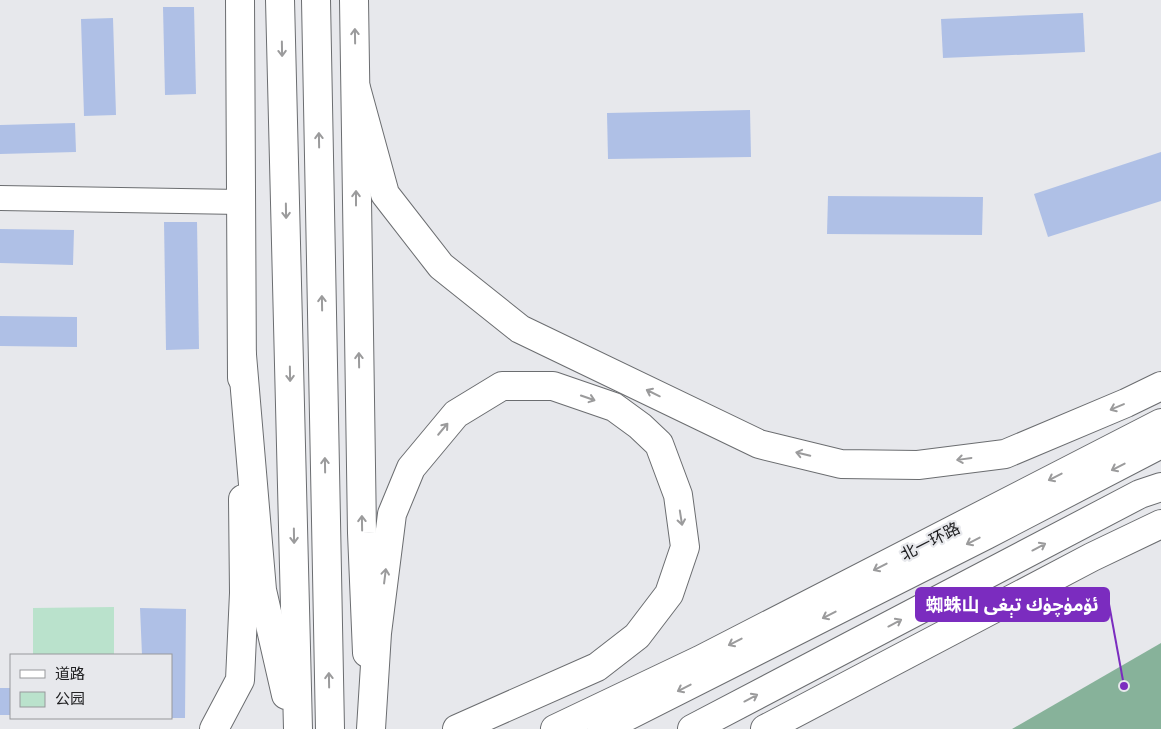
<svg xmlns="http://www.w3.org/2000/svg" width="1161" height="729" viewBox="0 0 1161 729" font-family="Lato,'Noto Sans Arabic','Noto Sans SC',sans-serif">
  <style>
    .green { fill: #bae2cc }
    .forest { fill: #87b29a }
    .building { fill: #afc0e6 }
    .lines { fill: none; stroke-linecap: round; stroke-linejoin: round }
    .street-casing { stroke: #6b6d70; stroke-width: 26 }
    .secondary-casing { stroke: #6b6d70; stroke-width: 30 }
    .primary-casing { stroke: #6b6d70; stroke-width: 30 }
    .highway-casing { stroke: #6b6d70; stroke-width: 30 }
    .street { stroke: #fff; stroke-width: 24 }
    .secondary { stroke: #fff; stroke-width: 28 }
    .primary { stroke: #fff; stroke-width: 28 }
    .highway { stroke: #fff; stroke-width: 28 }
    .oneway { stroke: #9b9b9c }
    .labels { text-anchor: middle; stroke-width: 4.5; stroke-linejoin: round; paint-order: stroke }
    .street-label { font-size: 16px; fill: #202022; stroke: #e7e8ec }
    .leader { fill: none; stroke: #7b2cbf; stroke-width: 2 }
    .callout-dot { fill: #7b2cbf; stroke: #e7e8ec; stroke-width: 2 }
    .callout { fill: #7b2cbf; stroke: #7b2cbf; stroke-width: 2 }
    .callout-label { font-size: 18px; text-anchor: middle; font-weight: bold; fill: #fff }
  </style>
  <rect width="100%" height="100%" fill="#e7e8ec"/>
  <polygon class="green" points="114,607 114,654 33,654 33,608"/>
  <polygon class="forest" points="1161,643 1161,729 1012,729"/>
  <g class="building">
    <polygon points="163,7 194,7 196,94 165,95"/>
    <polygon points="1083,13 1085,52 943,58 941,19"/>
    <polygon points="113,18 116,115 84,116 81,19"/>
    <polygon points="750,110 751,157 608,159 607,113"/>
    <polygon points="75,123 76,152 0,154 0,125"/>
    <polygon points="1161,152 1161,201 1048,237 1034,194"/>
    <polygon points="828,196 983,197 982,235 827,234"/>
    <polygon points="164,222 197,222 199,349 166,350"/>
    <polygon points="0,229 74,230 73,265 0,263"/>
    <polygon points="0,316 77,317 77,347 0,346"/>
    <polygon points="140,608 186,609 185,718 171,718 171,655 142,655"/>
    <rect x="0" y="688" width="11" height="27"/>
  </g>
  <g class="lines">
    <defs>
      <polyline id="street" points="0,198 241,202"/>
      <g id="secondary">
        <polyline points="240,0 242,378"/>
        <polyline points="354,0 362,533 367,653"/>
        <polyline points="214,729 240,680 244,593 243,499"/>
      </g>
      <g id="primary">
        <polyline points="356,88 385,194 441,266 520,329 759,444 841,464 918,465 1005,454 1126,403 1161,386"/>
        <polyline points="371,729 377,633 392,514 411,468 456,414 502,386 553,386 614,407 640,426 659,444 678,495 685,547 669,594 637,636 597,667 457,729"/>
        <polyline points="555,729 700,660 1161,423"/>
        <polyline points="765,729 1092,557 1161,524"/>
      </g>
      <g id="highway">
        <polyline points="280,0 298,729"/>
        <polyline points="316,0 330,729"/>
        <polyline points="242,355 262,590 286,695"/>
        <polyline points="602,729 986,535 1161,444"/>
        <polyline points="692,729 1140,494 1161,487"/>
      </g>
    </defs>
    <use href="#street" class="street-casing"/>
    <use href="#secondary" class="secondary-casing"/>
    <use href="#primary" class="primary-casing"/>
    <use href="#highway" class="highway-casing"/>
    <use href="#street" class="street"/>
    <use href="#secondary" class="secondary"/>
    <use href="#primary" class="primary"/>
    <use href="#highway" class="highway"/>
  </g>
  <defs><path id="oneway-shaft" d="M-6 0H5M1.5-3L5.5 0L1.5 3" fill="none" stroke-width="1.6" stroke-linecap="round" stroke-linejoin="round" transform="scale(1.25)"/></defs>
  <g class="oneway">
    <use href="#oneway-shaft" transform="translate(355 36) rotate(-91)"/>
    <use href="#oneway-shaft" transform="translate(282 49) rotate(89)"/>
    <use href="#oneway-shaft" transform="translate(319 140) rotate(-91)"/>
    <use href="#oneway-shaft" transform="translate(356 198) rotate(-90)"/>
    <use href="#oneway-shaft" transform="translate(286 211) rotate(89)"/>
    <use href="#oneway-shaft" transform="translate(322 303) rotate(-91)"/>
    <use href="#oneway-shaft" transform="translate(359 360) rotate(-91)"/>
    <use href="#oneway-shaft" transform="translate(290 374) rotate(89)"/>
    <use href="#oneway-shaft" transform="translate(653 393) rotate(-154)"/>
    <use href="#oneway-shaft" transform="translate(588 398) rotate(19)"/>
    <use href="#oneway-shaft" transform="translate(1117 407) rotate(157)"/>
    <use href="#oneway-shaft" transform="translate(443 429) rotate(-50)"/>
    <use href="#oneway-shaft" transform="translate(803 454) rotate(-166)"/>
    <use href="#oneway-shaft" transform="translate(964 459) rotate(172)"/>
    <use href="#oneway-shaft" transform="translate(325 465) rotate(-91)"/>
    <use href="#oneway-shaft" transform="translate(1118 467) rotate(153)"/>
    <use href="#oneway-shaft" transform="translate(1055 477) rotate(153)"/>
    <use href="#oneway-shaft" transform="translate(681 518) rotate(81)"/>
    <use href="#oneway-shaft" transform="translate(362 523) rotate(-91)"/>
    <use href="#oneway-shaft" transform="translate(294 536) rotate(89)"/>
    <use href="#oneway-shaft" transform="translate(973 541) rotate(153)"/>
    <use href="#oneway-shaft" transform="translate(1039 547) rotate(-28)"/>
    <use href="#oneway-shaft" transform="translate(880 567) rotate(153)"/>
    <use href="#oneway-shaft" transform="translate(385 576) rotate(-83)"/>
    <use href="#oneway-shaft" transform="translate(829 615) rotate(153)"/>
    <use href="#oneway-shaft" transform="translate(895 623) rotate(-28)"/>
    <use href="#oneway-shaft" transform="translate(735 642) rotate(153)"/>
    <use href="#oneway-shaft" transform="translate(329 680) rotate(-91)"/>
    <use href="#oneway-shaft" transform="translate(684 688) rotate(153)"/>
    <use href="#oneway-shaft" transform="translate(751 698) rotate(-28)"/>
  </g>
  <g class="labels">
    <g class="street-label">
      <text transform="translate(930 541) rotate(-27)" y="6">北一环路</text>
    </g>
  </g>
  <path class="leader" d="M1124 686L1109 604"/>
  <circle class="callout-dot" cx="1124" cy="686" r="5"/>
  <rect class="callout" x="916" y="588" width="193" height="33" rx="5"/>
  <g class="callout-label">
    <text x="1012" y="611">蜘蛛山 ئۆمۈچۈك تېغى</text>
  </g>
  <rect x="10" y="654" width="162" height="65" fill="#e7e8ec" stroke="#97989b"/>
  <rect x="20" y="670" width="25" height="8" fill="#ffffff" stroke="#97989b"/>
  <text x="55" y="679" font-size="15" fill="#202022">道路</text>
  <rect x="20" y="692" width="25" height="15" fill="#bae2cc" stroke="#97989b"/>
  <text x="55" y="704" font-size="15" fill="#202022">公园</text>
</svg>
